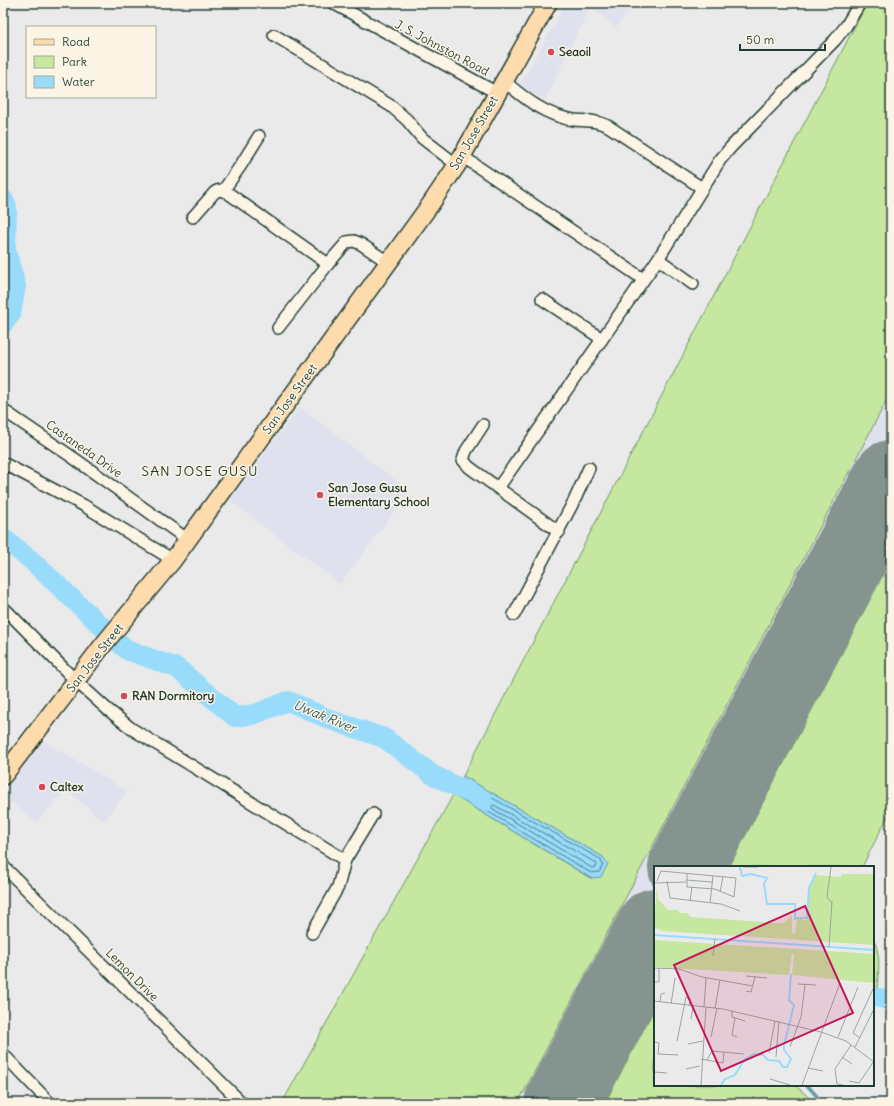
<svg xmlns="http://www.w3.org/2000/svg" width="894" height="1106" viewBox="0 0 894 1106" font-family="Delius,sans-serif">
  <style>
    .built { fill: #dfe2ee }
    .green { fill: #c6e79f; stroke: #72926a }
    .water { fill: #98dbfa; stroke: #689cab }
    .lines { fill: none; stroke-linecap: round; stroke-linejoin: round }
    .shore { stroke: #4f7c83; stroke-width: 1 }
    .stream { stroke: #689cab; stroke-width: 3.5 }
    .river { stroke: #98dbfa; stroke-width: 20 }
    .runway { stroke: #85948f; stroke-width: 76 }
    .minor-casing { stroke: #1f3d34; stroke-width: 14 }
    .primary-casing { stroke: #1f3d34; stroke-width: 20 }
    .minor { stroke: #fcf5e5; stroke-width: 11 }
    .primary { stroke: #fddbac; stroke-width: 17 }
    .poi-dot { fill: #d1495b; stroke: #fcf5e5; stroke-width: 1.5 }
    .labels { text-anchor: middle; stroke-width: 3; stroke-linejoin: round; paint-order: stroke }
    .street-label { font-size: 12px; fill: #1f3d34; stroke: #fcf5e5 }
    .poi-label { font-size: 12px; font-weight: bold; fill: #1f3d34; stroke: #fcf5e5; text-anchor: start }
    .water-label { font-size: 13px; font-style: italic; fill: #375d5c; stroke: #fcf5e5 }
    .quarter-label { font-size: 14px; letter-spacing: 1px; fill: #1f3d34; stroke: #fcf5e5 }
    .inset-river { fill: none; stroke: #98dbfa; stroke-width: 2 }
    .inset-road { fill: none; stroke: #99a5a1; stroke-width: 1 }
    .view { fill: #c2185b; fill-opacity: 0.15; stroke: #c2185b; stroke-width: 2 }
    .inset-edge { fill: none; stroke: #1f3d34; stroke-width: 2 }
  </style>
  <rect width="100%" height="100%" fill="#ebeaea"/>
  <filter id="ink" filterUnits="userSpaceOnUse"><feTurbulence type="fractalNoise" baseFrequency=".025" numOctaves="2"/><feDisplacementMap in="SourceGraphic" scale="8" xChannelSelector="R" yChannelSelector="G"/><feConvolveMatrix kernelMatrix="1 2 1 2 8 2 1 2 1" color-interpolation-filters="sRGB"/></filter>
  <g filter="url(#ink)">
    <g class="built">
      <polygon points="566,3 634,3 616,28 590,7 545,100 519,86"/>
      <polygon points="867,3 891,3 891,810 862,867 655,867 655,1085 741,1103 282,1103 453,795"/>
      <polygon points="300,407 410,491 340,584 229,500"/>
      <polygon points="44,741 127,791 104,821 66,790 36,823 3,796 3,788"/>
    </g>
    <g class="green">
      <polygon points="867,3 891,3 891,392 518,1103 282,1103 453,795 590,878 601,876 603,857 463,776"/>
      <polygon points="891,560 891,810 862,867 729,867"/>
      <path d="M873,939c9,15 5,35 4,51l-4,-2z"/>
      <polygon points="655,1008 655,1085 795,1085 815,1103 605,1103"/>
    </g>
    <polygon class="water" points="463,776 603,857 608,864 601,877 591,878 453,795"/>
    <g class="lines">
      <g class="shore">
        <polygon points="463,783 466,783 600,859 603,865 599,872 591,873 460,795 459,792"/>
        <polygon points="494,805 596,863 597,865 596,867 592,868 493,809 492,807"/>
      </g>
      <polyline class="stream" points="807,1085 823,1103"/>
      <g class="river">
        <polyline points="3,199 7,206 6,250 16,286 11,314 3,324"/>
        <polyline points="3,538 32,561 79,605 127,650 177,668 235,717 255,714 288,701 331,720 384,738 433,775 482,799"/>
        <polyline points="873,997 885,999 891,1002"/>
      </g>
      <g class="runway">
        <polyline points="686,867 891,478"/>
        <polyline points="562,1103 655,926"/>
      </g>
      <defs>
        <g id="minor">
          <polyline points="333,3 497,93"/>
          <polyline points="274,35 391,106 407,120 422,138 457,165"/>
          <path d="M504,81c21,18 42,35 70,39 14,1 21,0 34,6l94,62"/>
          <polyline points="462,156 643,279"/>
          <polyline points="223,191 241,165 259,136"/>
          <path d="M193,217l21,-24c5,-4 8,-3 14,0l100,71"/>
          <polyline points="658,259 693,284"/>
          <polyline points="542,299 602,339"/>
          <polyline points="278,328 328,264 347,242 354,241 361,244 389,263"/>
          <polyline points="3,410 75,459 188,540"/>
          <polyline points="483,425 466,451 463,460 469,467 559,532"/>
          <polyline points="3,463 83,505 173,560"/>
          <polyline points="498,488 658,259 720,160 731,147 835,40 846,26 860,3"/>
          <polyline points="3,607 76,681 107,709 132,729 345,860"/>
          <polyline points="514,615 575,499 589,468"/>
          <polyline points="3,866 242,1103"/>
          <polyline points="312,933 338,887 345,860 373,814"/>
          <polyline points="3,1054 50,1103"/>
        </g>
        <polyline id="primary" points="3,776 103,645 173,560 430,205 457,165 548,3"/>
      </defs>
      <use href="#minor" class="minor-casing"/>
      <use href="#primary" class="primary-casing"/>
      <use href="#minor" class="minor"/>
      <use href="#primary" class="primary"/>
    </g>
  </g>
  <g class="poi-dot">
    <circle cx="551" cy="52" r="4"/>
    <circle cx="320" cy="495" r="4"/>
    <circle cx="124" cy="696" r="4"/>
    <circle cx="42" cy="787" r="4"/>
  </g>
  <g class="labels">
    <g class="street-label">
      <text transform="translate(442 48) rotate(28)" y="4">J. S. Johnston Road</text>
      <text transform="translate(474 133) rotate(-60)" y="4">San Jose Street</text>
      <text transform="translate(290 399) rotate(-54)" y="4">San Jose Street</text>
      <text transform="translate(84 449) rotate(35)" y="4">Castaneda Drive</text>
      <text transform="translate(95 658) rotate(-52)" y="4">San Jose Street</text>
      <text transform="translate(132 975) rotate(45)" y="4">Lemon Drive</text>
    </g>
    <g class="poi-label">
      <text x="559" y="56">Seaoil</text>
      <text x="328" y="492">San Jose Gusu<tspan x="328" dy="14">Elementary School</tspan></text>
      <text x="132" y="700">RAN Dormitory</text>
      <text x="50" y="791">Caltex</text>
    </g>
    <g class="water-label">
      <text transform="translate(325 716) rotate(22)" y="5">Uwak River</text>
    </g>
    <g class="quarter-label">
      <text x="200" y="476">SAN JOSE GUSU</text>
    </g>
  </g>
  <g transform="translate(654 866)">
    <rect width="220" height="220" fill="#ebeaea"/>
    <path d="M188,8h32v71l-212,-14 -8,-4 3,-41 1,13 10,11h10l1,3h8l4,4 86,6h7l8,-8v17l3,2 2,-16 9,2 4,-6 -3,-5 2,-17 6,-17 26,2zM0,74l220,14v29l-82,-8 2,-20 -2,-2 -3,22 -135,-8z" fill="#c6e79f"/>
    <path class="inset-river" d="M86,1l2,9 9,-2 16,4 -3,6 3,20h28v16M141,52h12l2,-30 7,-15M0,69l220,15M67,219l4,-6 10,-4 10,-16 9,-5 9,1 5,5 11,1 4,6h4l4,-8 -7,-9v-5l10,-40 -5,-5 2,-26"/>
    <path class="inset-road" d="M89,1h15M177,1l-4,30 5,6M32,14l26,2M3,15l4,-10 75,7 -2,19 -19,-8 -28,-2v-13M13,15l3,17 51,6 19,7M0,17l32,-1M66,26l3,-15M36,35l2,-14M56,37l3,-27M175,81l3,-46M59,90l2,-17M0,102l25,1 23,8 51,9M92,110l21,2M0,116h5v-14M0,116v19M144,118l18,1M92,125l5,1 4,-15M0,135l69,8 98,23 25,9 28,21M6,136l1,-8 4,-1M17,138l4,-26M50,141l2,-29M61,142l5,-28M78,145v6l13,4M81,152l-3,17 5,2M37,153l2,-13M57,171l6,-29M184,171l20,-50M206,172l-7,-5 20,-44M23,175l9,-44 4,2 -1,7M0,176l5,1 -1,11 20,1M34,178l15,-3M136,181l11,-30 4,-32M201,181l19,-38M115,187l6,-32M122,191l3,-36M188,191l10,7M47,193l22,4 1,-11M53,194l5,-9 32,3M154,202l15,3M32,203l14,-3M0,206l13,1M116,213l20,6M195,215l10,2 15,-22M47,219l5,-78M148,219l38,-102M189,219l-6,-1 -2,-15 16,-24"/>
    <path class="view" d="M151,40l48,107 -132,58 -47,-106z"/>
    <rect width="220" height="220" class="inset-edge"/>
  </g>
  <rect width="894" height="1106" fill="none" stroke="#fcf5e5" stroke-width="16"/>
  <rect x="8" y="8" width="878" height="1090" fill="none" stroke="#1f3d34" stroke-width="1.5" filter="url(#ink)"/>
  <rect x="26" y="26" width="130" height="72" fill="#fcf5e5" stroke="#a4ab9e"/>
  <rect x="34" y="39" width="20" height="6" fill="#fddbac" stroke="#a4ab9e"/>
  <text x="62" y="46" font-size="12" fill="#1f3d34">Road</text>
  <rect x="34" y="56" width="20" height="12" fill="#c6e79f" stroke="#a4ab9e"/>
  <text x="62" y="66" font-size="12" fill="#1f3d34">Park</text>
  <rect x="34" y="76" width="20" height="12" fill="#98dbfa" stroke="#a4ab9e"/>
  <text x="62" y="86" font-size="12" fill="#1f3d34">Water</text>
  <path d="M740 44v6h85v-6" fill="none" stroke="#1f3d34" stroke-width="2"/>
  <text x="746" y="44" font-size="12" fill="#1f3d34" stroke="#fcf5e5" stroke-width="3" paint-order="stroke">50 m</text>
</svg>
